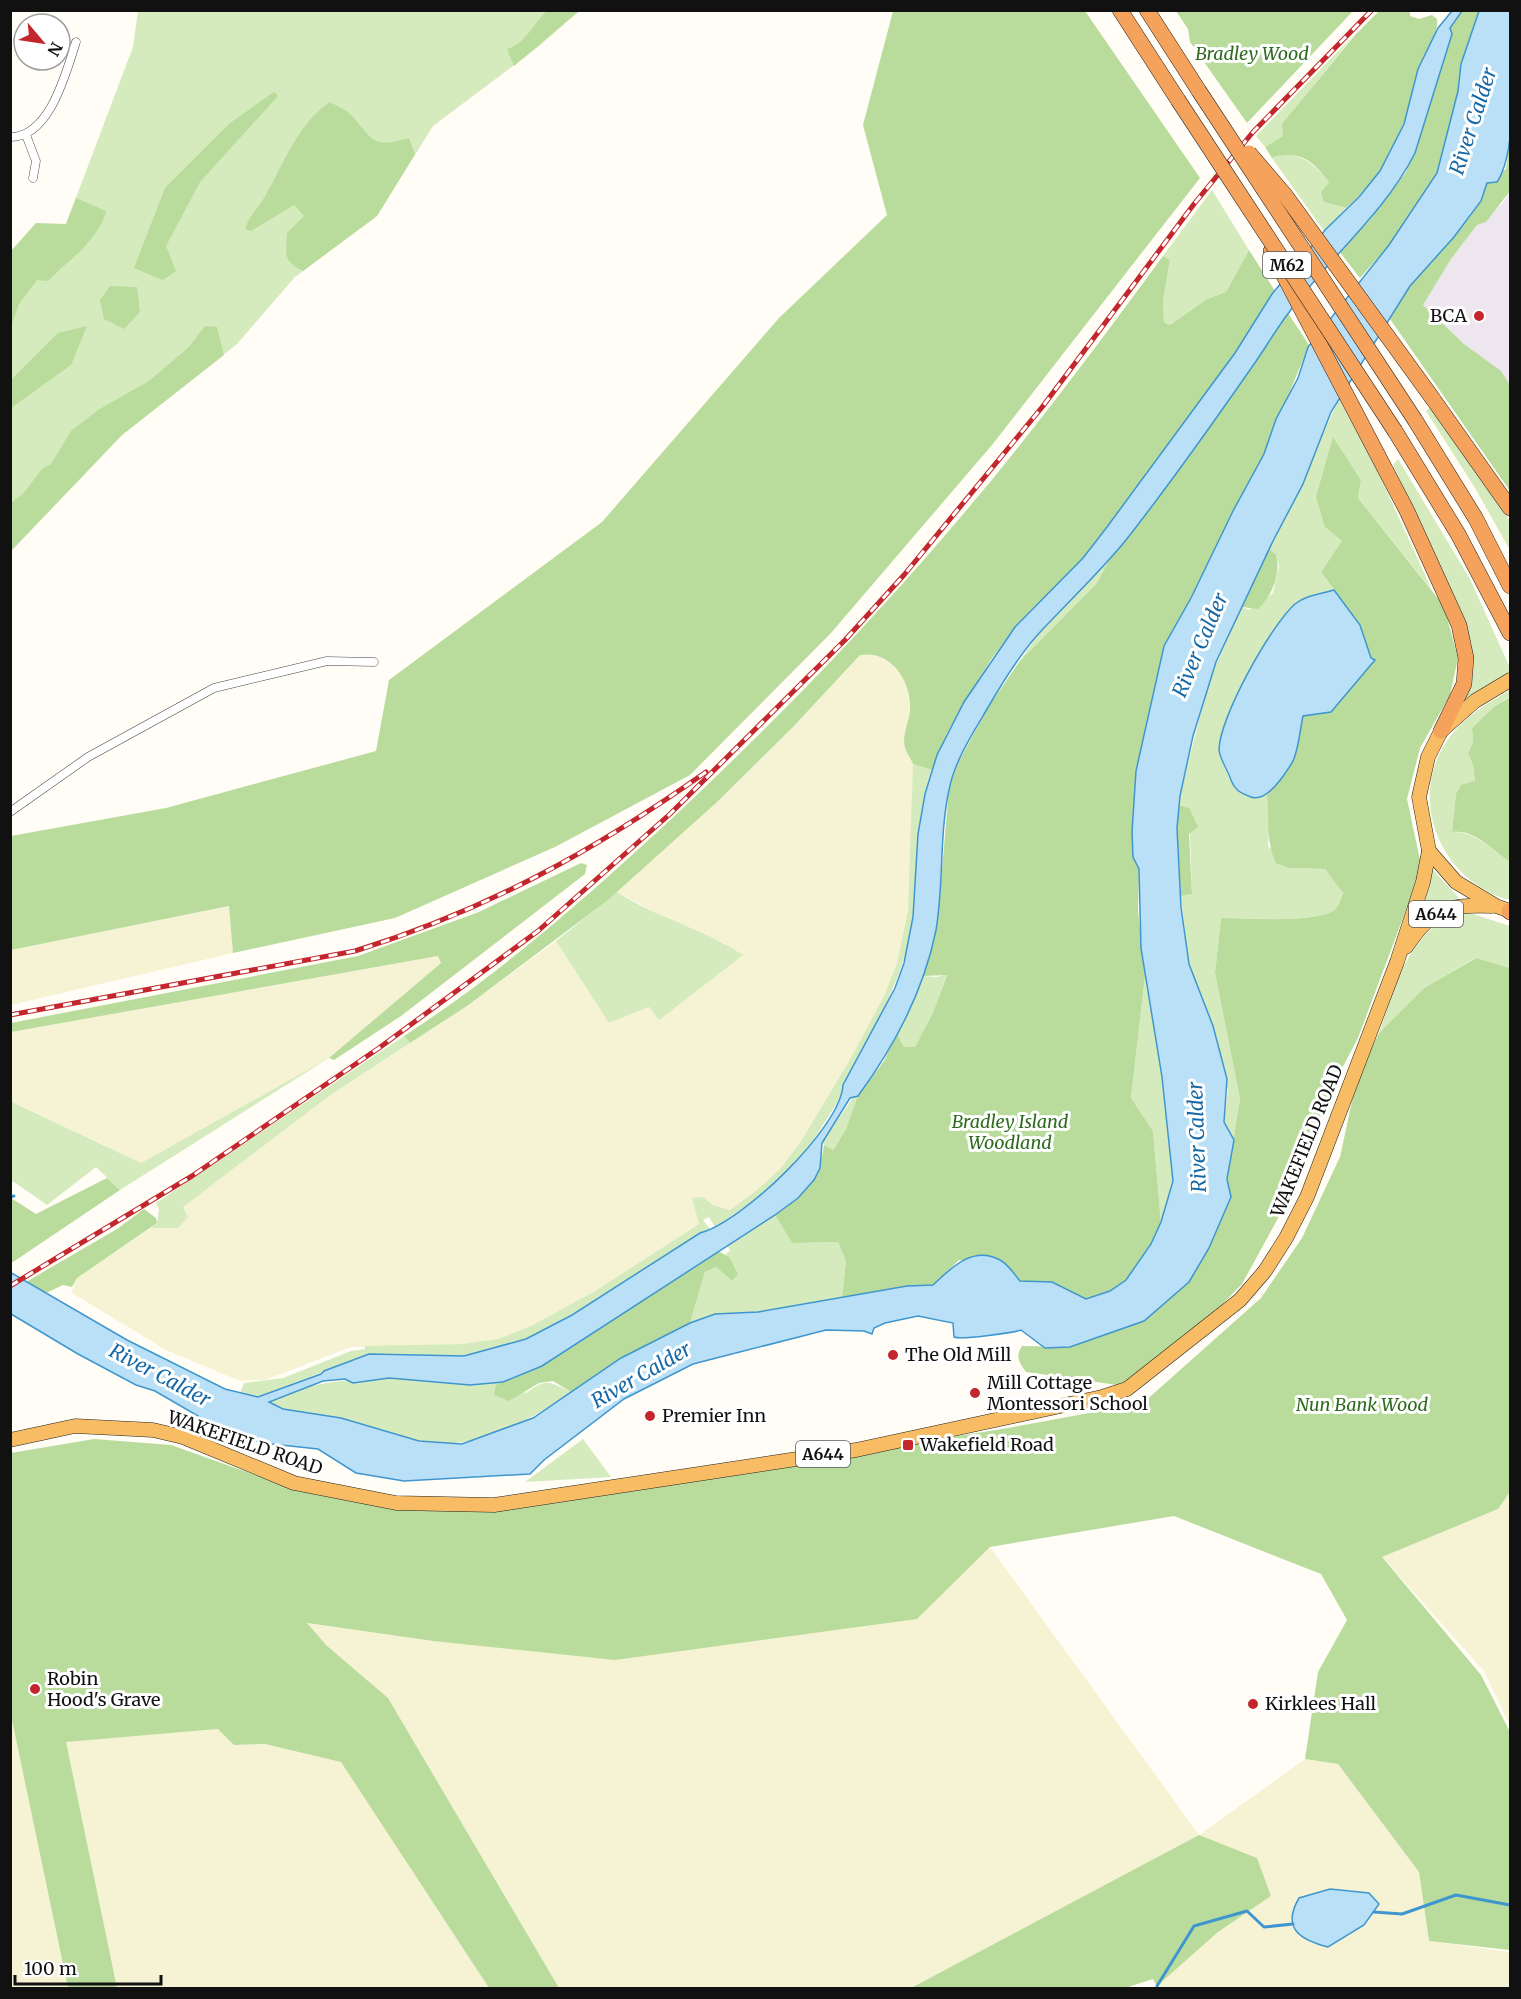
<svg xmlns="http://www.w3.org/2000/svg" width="1521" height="1999" viewBox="0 0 1521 1999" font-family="Merriweather,serif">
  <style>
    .industrial { fill: #eee6ef }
    .farmland { fill: #f6f3d4 }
    .green { fill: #d5ebbd }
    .forest { fill: #b9dc9c }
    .water { fill: #b9e0f7; stroke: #3f96cf; stroke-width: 1.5 }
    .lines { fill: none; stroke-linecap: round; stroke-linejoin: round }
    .stream { stroke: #3f96cf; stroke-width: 3 }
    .minor-casing { stroke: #444; stroke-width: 9 }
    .trunk-casing { stroke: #222; stroke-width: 15 }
    .motorway-casing { stroke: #222; stroke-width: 16 }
    .minor { stroke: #fff; stroke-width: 8 }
    .trunk { stroke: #f7bc64; stroke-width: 14 }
    .motorway { stroke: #f5a25d; stroke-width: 15 }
    .rail-casing { stroke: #c4262e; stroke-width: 5 }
    .rail { stroke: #fff; stroke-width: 3; stroke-dasharray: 9; stroke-linecap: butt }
    .motorway-bridge-casing { stroke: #222; stroke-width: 16; stroke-linecap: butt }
    .motorway-bridge { stroke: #f5a25d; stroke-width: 15 }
    .poi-dot { fill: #c4262e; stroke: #fff; stroke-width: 2 }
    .labels { text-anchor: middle; stroke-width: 6; stroke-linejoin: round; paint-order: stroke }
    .shield { fill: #fff; stroke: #585858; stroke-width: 1.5 }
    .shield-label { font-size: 16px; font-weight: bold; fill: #111 }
    .park-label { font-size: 18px; font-style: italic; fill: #2f6b1f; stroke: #fff }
    .poi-label { font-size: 18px; fill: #111; stroke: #fff; text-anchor: start }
    .street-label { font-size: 18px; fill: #111; stroke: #fff }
    .water-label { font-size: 20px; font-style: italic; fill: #1768a6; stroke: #fff }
  </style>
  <rect width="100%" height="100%" fill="#fffdf5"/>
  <polygon class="industrial" points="1510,191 1510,385 1500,371 1464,344 1422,305 1451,259 1477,225 1503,203"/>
  <g class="farmland">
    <polygon points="872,653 891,663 906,679 910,706 904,744 913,764 911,890 904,935 897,963 885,994 852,1056 801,1141 781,1168 757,1190 730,1210 713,1205 703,1197 693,1198 699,1224 595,1291 531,1326 498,1339 461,1344 351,1347 265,1380 240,1381 166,1350 72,1293 76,1278 151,1228 178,1228 182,1207 228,1171 329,1096 467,1006 556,941 609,1023 649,1007 659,1019 726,944 677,924 617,892 716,803 793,727 860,655"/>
    <polygon points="230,906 233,953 11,1005 10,950"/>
    <polygon points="438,956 441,963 329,1058 141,1163 11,1101 10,1032"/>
    <polygon points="1510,1492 1510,1726 1484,1671 1382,1557 1498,1509"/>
    <polygon points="990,1547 1199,1835 1305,1759 1338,1764 1419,1872 1429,1941 1510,1952 1510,1988 1158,1988 1153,1979 1125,1988 559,1988 388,1698 326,1645 306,1623 433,1641 917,1619"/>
    <polygon points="12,1719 68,1988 11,1988"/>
    <polygon points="219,1729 234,1745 265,1744 341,1761 489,1988 117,1988 65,1742"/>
  </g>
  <g class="green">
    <polygon points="138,11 579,11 537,48 433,126 377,216 295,277 237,344 122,435 11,551 11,292 66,224 133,47"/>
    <polygon points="1354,35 1293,111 1284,136 1265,147 1256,136"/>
    <path d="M1286,153c19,4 33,14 43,30l-5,19 22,6 -22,23 -52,-73z"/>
    <polygon points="1212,190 1249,250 1226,292 1207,299 1170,325 1164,322 1163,301 1170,260 1163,256"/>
    <path d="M1339,399l33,60 60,131 -74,-92 3,-18 -28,-42 -8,89 18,14 -22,31 13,18c-10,3 -23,4 -31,9 -27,20 -86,119 -84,151 1,12 11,28 16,39l32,6 3,20 -2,31 21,22 36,1 18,23c-3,7 -5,17 -12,20 -24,11 -82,6 -110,6l-6,55 25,126 -6,41 -10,-18 4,-32 -15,-64 -24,-62 -8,-68 11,-2 -3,-86 -10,-3 1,-9 29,-116 33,-73 7,3 24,-17 6,-27 -3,-12 -7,-5z"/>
    <polygon points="1431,407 1510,521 1510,550 1475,488 1426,411"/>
    <polygon points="1398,459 1470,579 1510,668 1510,674 1465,700 1473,674 1472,645 1452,593 1393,465"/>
    <polygon points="1108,562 1097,583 1019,662 1040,632"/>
    <path d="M1510,690v6l-15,10 -23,22 1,14 -5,11 5,12 2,17 -19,12 -4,38c25,-1 39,18 58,30v38c-69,-18 -105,-102 -61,-162 16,-22 39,-35 61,-48z"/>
    <path d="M913,764l19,6c-19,48 -11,100 -19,150 -10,61 -40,111 -70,165v8l-37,59 -50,47 -41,28 -6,-10 -6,3 7,9 -10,4 -128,81 -46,25 -62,17 -103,1 -103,40 -18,-4 4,-10 39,-5 68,-27 14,-2v-3l96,-2 37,-5 33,-13 64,-35 104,-67 -7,-26 11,-1 10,8 17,5 27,-20 24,-22 20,-27 51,-85 33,-62 12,-31 11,-52z"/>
    <polygon points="1433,870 1459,898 1436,905 1418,918"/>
    <path d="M617,892c40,26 87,37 126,63l-84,65 -10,-13 -40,16 -53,-82z"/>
    <path d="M1470,913l40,13v42l-35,-10 -51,30 -45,45c17,-47 31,-113 91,-120z"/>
    <polygon points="947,974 933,1014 915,1047 904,1047 897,1034 923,976 937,977"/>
    <polygon points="1145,976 1162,1077 1172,1160 1173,1181 1161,1222 1153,1131 1131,1098"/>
    <polygon points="404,1036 410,1043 329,1096 183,1207 188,1217 178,1228 151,1228 157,1223 159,1209 156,1203"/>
    <polygon points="329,1058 120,1190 96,1167 47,1205 11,1180 10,1101 141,1163"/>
    <polygon points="854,1096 859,1097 846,1129 832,1151 822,1143"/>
    <polygon points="775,1215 792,1243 838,1242 846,1261 842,1298 758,1312 715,1314 690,1323 705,1272 716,1267 732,1281 729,1257 725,1255 730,1250 727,1245"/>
    <path d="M389,1378l81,7 33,-3 -7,3 30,8c22,-16 23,-11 45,-1 -45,30 -96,61 -152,49 -27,-6 -52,-18 -80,-23 -22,-4 -52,-2 -71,-16 39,-21 79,-22 121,-24z"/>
    <polygon points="583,1439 611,1477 525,1482"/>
  </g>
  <g class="forest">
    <path d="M547,11h32l-65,55 -7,-17c19,-5 26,-26 40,-38z"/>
    <polygon points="893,11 1085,11 1200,178 992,445 831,633 690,775 555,847 395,918 233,953 229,906 11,950 11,836 166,808 376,751 389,680 602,522 779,318 887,215 863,125"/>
    <polygon points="1176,11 1353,11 1247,123 1190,42 1188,29"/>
    <path d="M1379,11h31v5l9,3 13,-4 5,4c2,16 -12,32 -18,47 -7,19 -9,40 -16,59 -11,32 -31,60 -57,83l-22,-6 -3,-10 8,-9c-13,-21 -32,-35 -57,-25l-7,-11 18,-11 -1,-12 73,-89z"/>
    <polygon points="1462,11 1479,11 1461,64 1458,91 1437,173 1389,245 1360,278 1339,251 1370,220 1406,172 1452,34 1449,28"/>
    <polygon points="274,92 278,96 200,182 166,246 176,271 163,280 134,268 165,188 230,123"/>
    <path d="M330,102c6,4 15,7 20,12 23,23 19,36 59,24l6,16 -38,62 -74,55c-21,-11 -17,-16 -16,-38l17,-17 -10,-11 -43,26 -6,-2c4,-13 12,-20 19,-31 20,-34 33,-74 66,-96z"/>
    <path d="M1510,140v51l-24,31 -9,3 -26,34 -28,46 41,39 37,27 9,14v106l-120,-172c7,-11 14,-25 22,-35 22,-27 68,-68 75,-101l19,-14z"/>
    <path d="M76,198l30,13c-8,31 -37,48 -58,70l-11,-1 -18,24 -8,23v-76l25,-28 30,1z"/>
    <path d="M1249,250l26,41 -40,62 -128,174 -24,31 -68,69 -25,34 -43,72 -15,37 -19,-6c-3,-7 -9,-15 -9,-22 0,-13 7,-25 6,-38 -1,-27 -21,-54 -50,-49l-67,72 -77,76 -108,97 -141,106 -57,37 -6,-7c100,-65 190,-145 277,-226 93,-88 183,-180 266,-277 77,-89 147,-183 216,-277l7,4 -7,41 1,21 6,3 37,-26 19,-7z"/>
    <polygon points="110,286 137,287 140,312 124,329 104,319 100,300"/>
    <path d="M1288,313l21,32 -45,109 -31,57 -42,87 -27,47 -28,126 -3,86 6,12 -1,41 7,66 -14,122 22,33 8,92 -10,21 -25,36 -16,11 -24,8 -34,-17 -32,-1 -11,-14 -50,-7 -26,25 -26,1 -65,12 4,-37 -8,-19 -46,1 -17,-28c26,-19 45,-36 49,-70l9,5 13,-21 12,-33 26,-35 13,-27 7,13h11l18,-34 14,-38 -24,1 6,-21 12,-73 8,-94 10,-27 30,-55 30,-44 78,-79 11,-21 78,-101z"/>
    <polygon points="87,326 71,365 11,408 11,380 58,333"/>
    <polygon points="205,326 217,327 224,355 122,435 11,551 11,503 23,494 42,469 51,464 71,431 98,410 149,381 188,348"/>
    <path d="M1333,437l28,43 -3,18 86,108 14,52 -8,37 -30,53 -13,51 13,61 -4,23 -58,155 -21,40 -60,142 -35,64 -30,31 -81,64 -14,6 -91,-13c-7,-10 -11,-15 -4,-26l48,1 74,-26 45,-39 42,-85 -4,-17 13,-81 -25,-126 6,-55c29,0 85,5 110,-6 7,-3 9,-12 12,-19l-18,-24 -36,-1 -13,-5c-11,-24 -6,-42 -9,-68l26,-35 10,-44 72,-56 -4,-1 -11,-34 -39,-53 21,-31 -17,-14 -9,-30z"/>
    <path d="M1269,549l7,5c5,20 -3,40 -18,55l-16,-2z"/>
    <path d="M1510,697v-1v166c-19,-12 -34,-33 -58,-30l4,-38 5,-9 14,-4 -2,-16 -5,-12 5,-11 -1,-14 23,-22z"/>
    <polygon points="1179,805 1189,808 1198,827 1189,834 1192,894 1181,896 1177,828"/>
    <polygon points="581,863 587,865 585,874 401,1016 334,1060 329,1058 441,963 438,956 11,1032 11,1023 358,956 479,912"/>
    <polygon points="1476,958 1510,968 1510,1492 1498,1509 1382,1557 1481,1675 1510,1732 1510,1950 1429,1941 1419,1872 1338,1764 1305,1759 1318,1672 1347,1620 1321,1574 1174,1516 990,1547 917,1619 615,1660 433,1641 307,1623 326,1645 388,1698 559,1988 489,1988 341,1762 265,1744 234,1745 218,1729 66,1742 117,1988 68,1988 12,1720 11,1722 11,1453 94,1439 171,1445 300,1491 424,1510 508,1508 1008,1428 1143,1403 1261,1298 1302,1238 1340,1157 1357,1078 1379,1033 1424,988"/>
    <polygon points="107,1178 120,1190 13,1262 11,1260 11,1198 36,1214"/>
    <polygon points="144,1209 156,1218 157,1223 77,1278 72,1287 63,1285 44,1294 26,1282 117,1229"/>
    <polygon points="718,1251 729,1257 738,1274 732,1281 716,1267 705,1272 690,1323 621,1358 571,1392 553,1381 539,1383 509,1401 494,1395 496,1385 636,1305"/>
    <polygon points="1199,1835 1257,1858 1271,1896 1218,1932 1157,1986 1153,1979 1125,1988 911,1988"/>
  </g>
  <g class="water">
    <path d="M1452,11h10l-12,17 2,6 -37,119c-30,60 -85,104 -125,158 -14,18 -25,38 -38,56 -41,59 -82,117 -126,173 -26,32 -56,60 -84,90 -19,20 -38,50 -52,74 -15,26 -35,55 -41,86 -10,46 -5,93 -13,140 -12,60 -42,117 -78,166l-8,2 -28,45 -2,25 -6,12 -16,18 -23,17 -233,151 -39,16 -33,3 -81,-7 -36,5 -8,-4 -22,2 -54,21 14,7 58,9 78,23 43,3 71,-26 88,-60 69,-35 25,-9 43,-2 149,-26 26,-1c18,-17 40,-40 67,-25 9,5 14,14 20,21l32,1 34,17 24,-8 16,-11 25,-36 10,-22 12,-41 -11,-104 -21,-129 -2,-79 -6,-12 -1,-25 4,-61 28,-125 27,-48 42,-87 31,-57 12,-35 22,-41 10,-31 81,-102 48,-72 21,-82 3,-27 18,-53h31c0,43 10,137 -13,171l-10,1 -6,18 -27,36 -44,49 -79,126 -28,72 -30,57 -57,121 -23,74 -13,60 -3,32 4,79 8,57 24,62 14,53 -3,43 10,18 -7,39 4,18 -22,51 -20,34 -45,39 -74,26 -25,1 -24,-18c-9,3 -60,10 -67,7l-1,-14 -35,-7 -33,7 -11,5 -2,6 -8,-3 -38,-1 -133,34 -69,35 -80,61 -14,14 -126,7 -48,-8 -38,-24 -56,-6 -52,-20 -55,-32 -19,-6 -58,-31 -67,-40 -1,-42 117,68 98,49 33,8 63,-23 3,-3 45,-17 95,2 62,-17 46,-24 128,-82c41,-10 141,-105 143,-148l52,-97 9,-25 9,-46 5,-83 7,-40 12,-39 27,-53 51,-75 68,-69 24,-31 128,-174 37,-59 54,-65 33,-32 21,-26 24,-47 14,-55 20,-41z"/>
    <path d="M1334,590l26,35 11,33 4,2 -44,52 -28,4c-3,13 -4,32 -10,45 -7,12 -26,42 -42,36 -11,-4 -16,-7 -20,-17 -3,-9 -11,-21 -12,-30 0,-32 52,-125 76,-146 11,-9 25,-10 39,-14z"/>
    <path d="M1330,1889l39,4 10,11 -15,21 -36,22c-27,-7 -47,-18 -29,-49z"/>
  </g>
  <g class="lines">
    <g class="stream">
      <polyline points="10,1197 14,1196"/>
      <polyline points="1374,1912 1402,1914 1456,1895 1510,1905"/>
      <polyline points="1157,1986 1194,1926 1247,1911 1264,1927 1293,1924"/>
    </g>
    <defs>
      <g id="minor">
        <polyline points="60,46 73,50"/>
        <polyline points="26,135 36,161 33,178"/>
        <path d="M10,137c40,1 56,-65 66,-95"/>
        <polyline points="10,812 88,757 214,688 327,661 374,662"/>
      </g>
      <g id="trunk">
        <polyline points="1510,680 1475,701 1441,731 1428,757 1419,797 1429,851 1456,882 1496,906 1510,911"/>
        <path d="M1406,947c25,-38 42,-43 86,-41"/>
        <polyline points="10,1440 75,1426 153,1430 183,1437 294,1483 396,1503 494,1505 856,1450 1102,1397 1127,1389 1240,1300 1265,1271 1286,1238 1307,1197 1397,962 1423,882 1429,851"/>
      </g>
      <g id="motorway">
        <polyline points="1120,10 1178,100"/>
        <polyline points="1147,10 1199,91"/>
        <polyline points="1271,251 1407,511 1459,625 1466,658 1464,684 1441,731"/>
        <polyline points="1433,399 1510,508"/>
        <polyline points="1415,420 1476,519 1510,586"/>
        <polyline points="1395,431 1458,534 1510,633"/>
        <polyline points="1509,911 1510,912"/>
      </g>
    </defs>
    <use href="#minor" class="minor-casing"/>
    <use href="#trunk" class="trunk-casing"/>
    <use href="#motorway" class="motorway-casing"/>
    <use href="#minor" class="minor"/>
    <use href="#trunk" class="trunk"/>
    <use href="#motorway" class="motorway"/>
    <defs>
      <g id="rail">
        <path d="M10,1015l345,-64c132,-41 239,-100 351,-179"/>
        <polyline points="10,1286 192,1176 379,1048 538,931 670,814 845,640 904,575 1043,406 1194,204 1253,132 1372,10"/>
      </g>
    </defs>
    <use href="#rail" class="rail-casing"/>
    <use href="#rail" class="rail"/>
    <defs>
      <g id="motorway-bridge">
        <polyline points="1199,91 1415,420"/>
        <polyline points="1178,100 1395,431"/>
        <polyline points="1249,153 1285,195 1433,399"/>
      </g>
    </defs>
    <use href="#motorway-bridge" class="motorway-bridge-casing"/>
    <use href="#motorway-bridge" class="motorway-bridge"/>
  </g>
  <g class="poi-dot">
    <circle cx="1479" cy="316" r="6"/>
    <circle cx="893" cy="1355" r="6"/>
    <circle cx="975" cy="1393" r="6"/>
    <circle cx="650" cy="1416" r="6"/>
    <rect x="902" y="1439" width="12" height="12" rx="3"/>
    <circle cx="35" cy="1689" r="6"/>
    <circle cx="1253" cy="1704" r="6"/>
  </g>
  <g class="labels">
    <g class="shield">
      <rect x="1263" y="252" width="48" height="26" rx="4.5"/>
      <rect x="1409" y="901" width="54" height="26" rx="4.5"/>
      <rect x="796" y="1441" width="54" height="26" rx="4.5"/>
    </g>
    <g class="shield-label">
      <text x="1287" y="271">M62</text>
      <text x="1436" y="920">A644</text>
      <text x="823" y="1460">A644</text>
    </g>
    <g class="park-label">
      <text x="1252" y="60">Bradley Wood</text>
      <text x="1010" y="1128">Bradley Island<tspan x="1010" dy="21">Woodland</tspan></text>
      <text x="1362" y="1411">Nun Bank Wood</text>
    </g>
    <g class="poi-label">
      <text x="1467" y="322" text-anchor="end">BCA</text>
      <text x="905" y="1361">The Old Mill</text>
      <text x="987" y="1389">Mill Cottage<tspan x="987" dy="21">Montessori School</tspan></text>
      <text x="662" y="1422">Premier Inn</text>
      <text x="920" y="1451">Wakefield Road</text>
      <text x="47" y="1685">Robin<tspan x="47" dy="21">Hood's Grave</tspan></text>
      <text x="1265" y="1710">Kirklees Hall</text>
    </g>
    <g class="street-label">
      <text transform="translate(1307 1141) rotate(-68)" y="6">WAKEFIELD ROAD</text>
      <text transform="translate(245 1443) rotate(19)" y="6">WAKEFIELD ROAD</text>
    </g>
    <g class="water-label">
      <text transform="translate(1473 121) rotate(-72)" y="7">River Calder</text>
      <text transform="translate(1200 645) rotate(-67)" y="7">River Calder</text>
      <text transform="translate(1197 1137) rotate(-92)" y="7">River Calder</text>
      <text transform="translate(160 1375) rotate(28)" y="7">River Calder</text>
      <text transform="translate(641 1375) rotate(-30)" y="7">River Calder</text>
    </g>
  </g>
  <rect width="1521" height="1999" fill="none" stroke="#111111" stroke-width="24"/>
  <g transform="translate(42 42) rotate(119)"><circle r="28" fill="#ffffff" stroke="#a0a0a0" stroke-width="1.5"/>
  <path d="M0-4.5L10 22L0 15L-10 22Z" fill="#c4262e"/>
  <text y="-9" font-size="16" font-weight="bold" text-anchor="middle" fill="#111111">N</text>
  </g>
  <path d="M15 1975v9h146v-9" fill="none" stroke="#111111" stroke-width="3"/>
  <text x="24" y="1975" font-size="18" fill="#111111" stroke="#ffffff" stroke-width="4.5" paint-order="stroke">100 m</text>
</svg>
